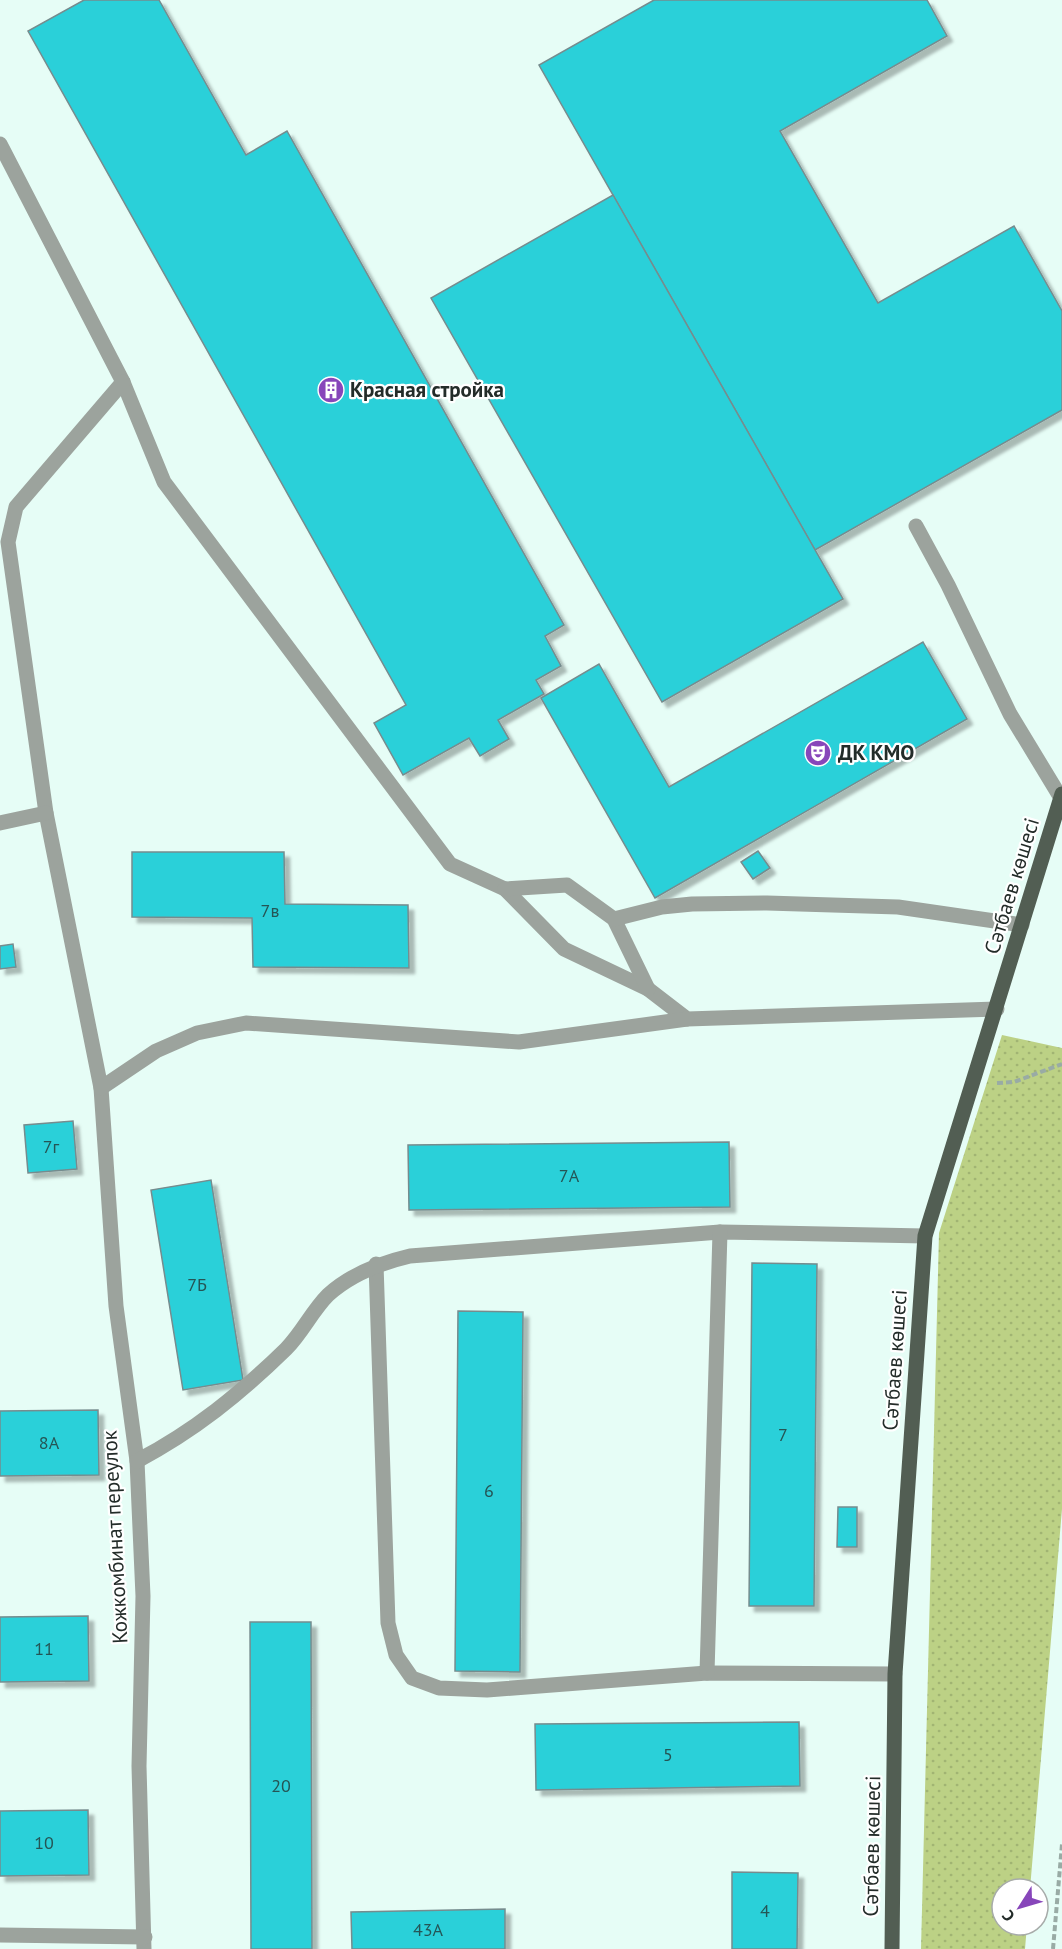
<svg xmlns="http://www.w3.org/2000/svg" width="1062" height="1949" viewBox="0 0 1062 1949" font-family="'PT Sans',sans-serif">
  <style>
    .park { fill: url(#park-dots) }
    .building { fill: #2bd0d9; stroke: #768c8e; stroke-width: 1.5; filter: url(#shadow) }
    .lines { fill: none; stroke-linecap: round; stroke-linejoin: round }
    .path { stroke: #99aba5; stroke-width: 4; stroke-dasharray: 6 3; stroke-linecap: butt }
    .minor { stroke: #9ca39d; stroke-width: 15 }
    .major { stroke: #525e53; stroke-width: 15 }
    .labels { text-anchor: middle; stroke-width: 4.5; stroke-linejoin: round; paint-order: stroke }
    .number-label { font-size: 18px; fill: #255555 }
    .poi-label { font-size: 21px; font-weight: bold; fill: #232c29; stroke: #fff; text-anchor: start }
    .street-label { font-size: 21px; fill: #232c29; stroke: #fff }
  </style>
  <defs>
    <pattern id="park-dots" width="8" height="8" patternUnits="userSpaceOnUse" patternTransform="scale(1.5)"><rect width="8" height="8" fill="#bcd185"/><path d="M2 2h.1M6 6h.1" fill="none" stroke="#a1b473" stroke-width="1.8" stroke-linecap="round"/></pattern>
    <filter id="shadow"><feDropShadow dx="5.5" dy="5.5" stdDeviation="1.5" flood-color="#0004"/></filter>
  </defs>
  <rect width="100%" height="100%" fill="#e6fdf6"/>
  <polygon class="park" points="1002,1035 1062,1048 1062,1509 1030,1889 1002,1889 1002,1925 1027,1925 1025,1949 921,1949 939,1233"/>
  <g class="building">
    <polygon points="84,0 159,0 246,155 287,131 564,625 545,636 561,666 536,680 544,694 498,720 509,739 480,756 469,738 403,775 374,723 406,705 28,31"/>
    <polygon points="654,0 927,0 947,36 780,131 878,303 1014,226 1062,311 1062,410 815,550 539,65"/>
    <polygon points="613,195 843,599 662,702 431,298"/>
    <polygon points="923,642 967,719 655,898 541,698 599,664 669,787"/>
    <polygon points="758,851 770,868 753,879 741,862"/>
    <polygon points="132,852 284,852 285,904 408,905 409,968 253,967 252,918 132,917"/>
    <polygon points="13,944 16,967 0,969 0,946"/>
    <polygon points="73,1121 77,1169 28,1173 24,1125"/>
    <polygon points="729,1142 730,1207 409,1210 408,1145"/>
    <polygon points="211,1180 243,1380 183,1390 151,1190"/>
    <polygon points="752,1263 817,1264 814,1606 749,1606"/>
    <polygon points="458,1311 523,1312 520,1672 455,1671"/>
    <polygon points="98,1410 99,1475 0,1476 0,1411"/>
    <polygon points="838,1507 857,1507 857,1547 837,1547"/>
    <polygon points="88,1616 89,1681 0,1682 0,1617"/>
    <polygon points="250,1622 311,1622 312,1949 251,1949"/>
    <polygon points="799,1722 800,1786 536,1790 535,1724"/>
    <polygon points="88,1810 89,1875 0,1876 0,1811"/>
    <polygon points="732,1872 798,1873 797,1949 732,1949"/>
    <polygon points="505,1909 505,1949 352,1949 351,1912"/>
  </g>
  <g class="lines">
    <g class="path">
      <polyline points="997,1083 1014,1082 1062,1064"/>
      <polyline points="1053,1949 1062,1844"/>
    </g>
    <g class="minor">
      <polyline points="0,144 123,382 164,482 450,864 505,889 564,949 648,989 687,1019 997,1009"/>
      <polyline points="123,382 16,507 8,542 46,813 101,1088 116,1306 137,1461 143,1596 139,1766 144,1949"/>
      <polyline points="916,526 948,585 1010,714 1061,798"/>
      <polyline points="0,823 46,813"/>
      <polyline points="505,889 567,885 614,919 648,989"/>
      <polyline points="614,919 662,907 692,904 767,903 898,907 1022,925"/>
      <polyline points="101,1088 156,1051 197,1033 246,1023 519,1042 687,1019"/>
      <polyline points="376,1264 388,1623 396,1655 412,1678 439,1688 487,1690 707,1673 895,1674"/>
      <path d="M137,1461c57,-30 103,-67 149,-112 16,-16 26,-38 42,-54 23,-21 52,-32 82,-39l310,-24 205,4"/>
      <polyline points="707,1673 720,1232"/>
      <polyline points="0,1935 145,1937"/>
    </g>
    <polyline class="major" points="892,1949 895,1674 925,1236 1062,794"/>
  </g>
  <defs>
    <symbol id="building-disc" viewBox="-11 -11 22 22"><circle r="9.5" fill="#8746ba" stroke="#fff"/><path d="M-4-6H4V6H1V3H-1V6H-4ZM-2.5-4.3h1.7v1.8h-1.7ZM.8-4.3h1.7v1.8H.8ZM-2.5-1h1.7V.8h-1.7ZM.8-1h1.7V.8H.8Z" fill="#fff"/></symbol>
    <symbol id="theatre-disc" viewBox="-11 -11 22 22"><circle r="9.5" fill="#8746ba" stroke="#fff"/><path d="M-5-5.5Q0-4 5-5.5V0Q5 5 0 6Q-5 5-5 0ZM-3.3-2.5H-1v1.5H-3.3ZM1-2.5H3.3v1.5H1ZM-2.8 1Q0 5.5 2.8 1Z" fill="#fff"/></symbol>
  </defs>
  <g fill-rule="evenodd">
    <use href="#building-disc" x="316" y="375" width="30" height="30"/>
    <use href="#theatre-disc" x="803" y="738" width="30" height="30"/>
  </g>
  <g class="labels">
    <g class="number-label">
      <text x="270" y="917">7в</text>
      <text x="51" y="1153">7г</text>
      <text x="569" y="1182">7А</text>
      <text x="197" y="1291">7Б</text>
      <text x="783" y="1441">7</text>
      <text x="49" y="1449">8А</text>
      <text x="489" y="1497">6</text>
      <text x="44" y="1655">11</text>
      <text x="668" y="1761">5</text>
      <text x="281" y="1792">20</text>
      <text x="44" y="1849">10</text>
      <text x="765" y="1917">4</text>
      <text x="428" y="1936">43А</text>
    </g>
    <g class="poi-label">
      <text x="350" y="397">Красная стройка</text>
      <text x="838" y="760">ДК КМО</text>
    </g>
    <g class="street-label">
      <text transform="translate(1012 886) rotate(-73)" y="7">Сәтбаев көшесі</text>
      <text transform="translate(895 1360) rotate(-86)" y="7">Сәтбаев көшесі</text>
      <text transform="translate(115 1537) rotate(-93)" y="7">Кожкомбинат переулок</text>
      <text transform="translate(872 1846) rotate(-89)" y="7">Сәтбаев көшесі</text>
    </g>
  </g>
  <g transform="translate(1020 1907) rotate(233)"><circle r="28" fill="#ffffff" stroke="#a7aba9" stroke-width="1.5"/>
  <path d="M0-4.5L10 22L0 15L-10 22Z" fill="#8746ba"/>
  <text y="-9" font-size="16" font-weight="bold" text-anchor="middle" fill="#232c29">С</text>
  </g>
</svg>
